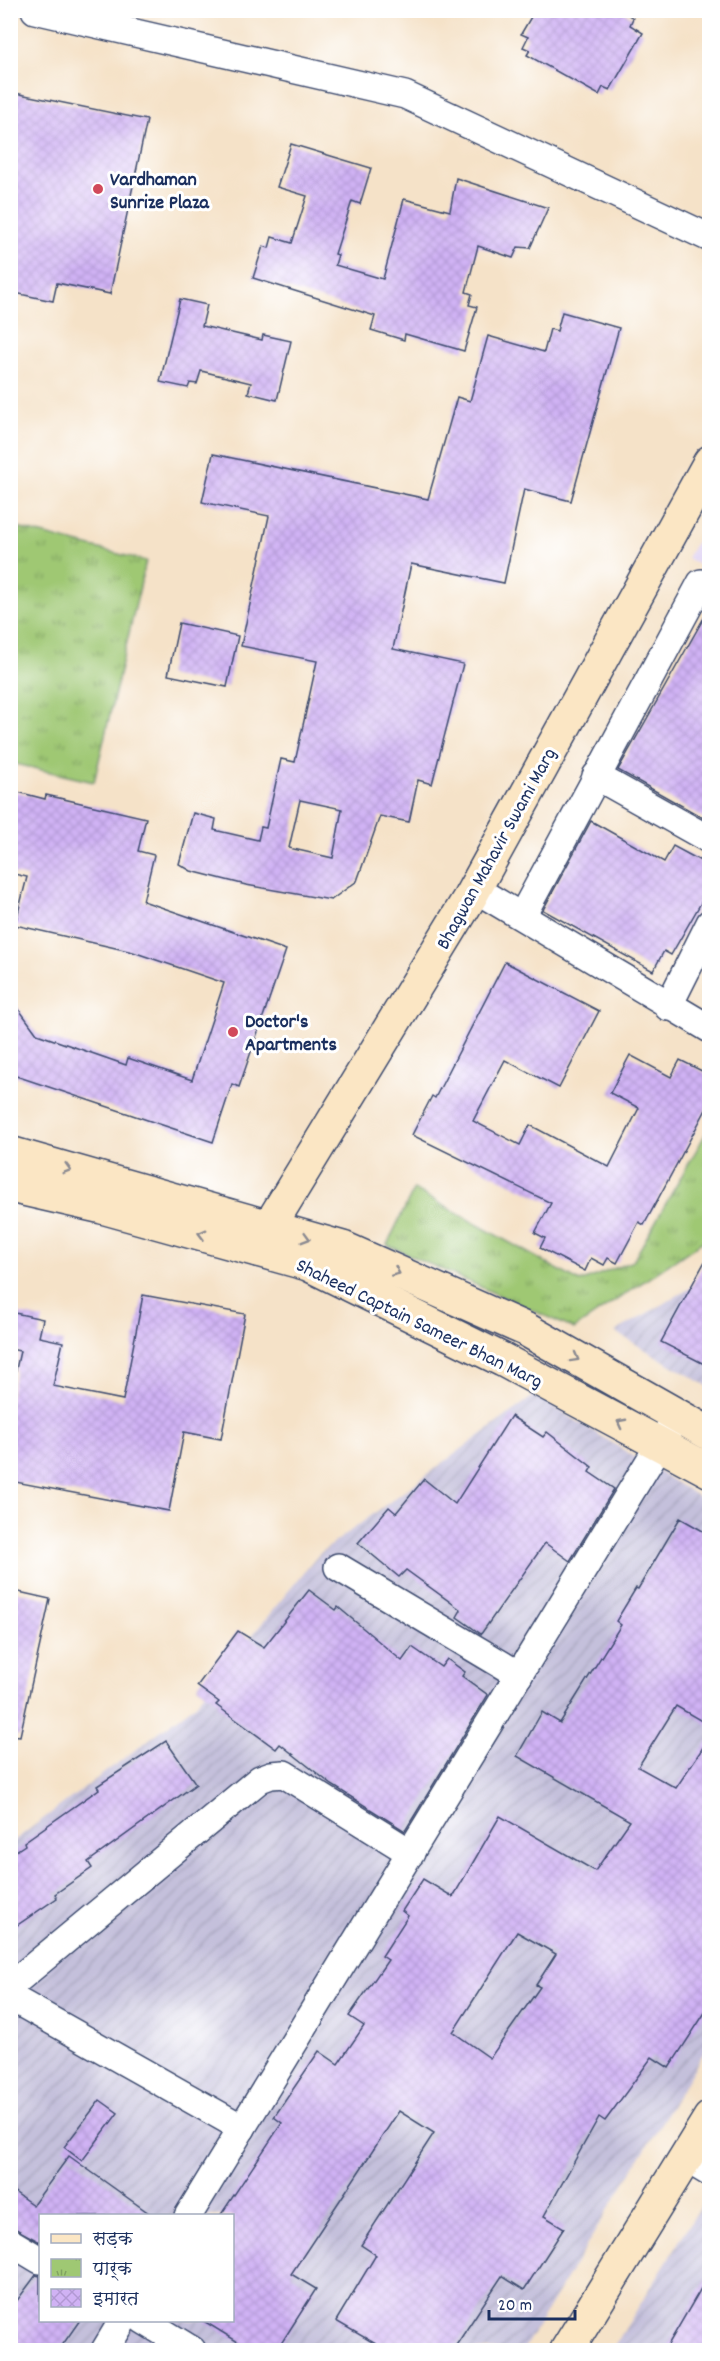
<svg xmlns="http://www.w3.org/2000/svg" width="720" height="2361" viewBox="0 0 720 2361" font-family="Dekko,'Playpen Sans Deva',sans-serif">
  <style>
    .built { fill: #e0d4f4 }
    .industrial { fill: url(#industrial-furrows); fill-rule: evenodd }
    .park { fill: url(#park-tufts); stroke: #5d7c68; stroke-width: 1.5 }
    .building { fill: url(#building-cross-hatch); fill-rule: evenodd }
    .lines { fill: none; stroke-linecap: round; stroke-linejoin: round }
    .street-casing { stroke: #3c4a6e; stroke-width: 30 }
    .secondary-casing { stroke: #3c4a6e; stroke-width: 36 }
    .street { stroke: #fff; stroke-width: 27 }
    .secondary { stroke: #fbe6c4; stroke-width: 33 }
    .oneway { stroke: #8b8a91 }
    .poi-dot { fill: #d1495b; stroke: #fff; stroke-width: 2 }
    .labels { text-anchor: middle; stroke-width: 6; stroke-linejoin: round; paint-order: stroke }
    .poi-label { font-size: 20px; font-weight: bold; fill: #1b2f5e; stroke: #fff; text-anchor: start }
    .street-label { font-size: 20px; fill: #1b2f5e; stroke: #fff }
  </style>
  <defs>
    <pattern id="industrial-furrows" width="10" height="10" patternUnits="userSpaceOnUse" patternTransform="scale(1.5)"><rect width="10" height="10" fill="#c4c0db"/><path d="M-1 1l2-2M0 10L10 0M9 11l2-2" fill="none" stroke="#a8a5be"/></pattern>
    <pattern id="park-tufts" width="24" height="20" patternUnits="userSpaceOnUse" patternTransform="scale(1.5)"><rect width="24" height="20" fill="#9fc873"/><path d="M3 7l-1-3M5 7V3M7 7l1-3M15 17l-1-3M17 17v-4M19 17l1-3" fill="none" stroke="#81a362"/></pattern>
    <pattern id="building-cross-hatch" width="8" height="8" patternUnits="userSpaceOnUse" patternTransform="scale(1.5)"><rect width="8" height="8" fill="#d0b2f4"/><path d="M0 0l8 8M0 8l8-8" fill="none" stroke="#b299d4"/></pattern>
  </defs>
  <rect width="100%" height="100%" fill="#fff"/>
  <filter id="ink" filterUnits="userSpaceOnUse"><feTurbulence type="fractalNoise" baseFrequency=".0167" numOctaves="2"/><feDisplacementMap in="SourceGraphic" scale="12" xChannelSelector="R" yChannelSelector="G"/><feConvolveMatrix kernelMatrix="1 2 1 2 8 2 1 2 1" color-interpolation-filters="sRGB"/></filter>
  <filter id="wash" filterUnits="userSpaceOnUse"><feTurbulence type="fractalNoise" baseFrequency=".008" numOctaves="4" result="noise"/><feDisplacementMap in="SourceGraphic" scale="24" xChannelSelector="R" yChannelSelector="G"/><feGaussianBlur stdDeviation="1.35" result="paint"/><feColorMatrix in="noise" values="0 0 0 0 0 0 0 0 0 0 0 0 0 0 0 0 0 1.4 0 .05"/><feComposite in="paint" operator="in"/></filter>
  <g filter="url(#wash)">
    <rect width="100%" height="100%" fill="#f5e2c8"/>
    <polygon class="built" points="709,519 709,571 687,558"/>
    <g class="industrial">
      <polygon points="709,1277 709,1387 615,1332"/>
      <path d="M535,1395l174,108v541l-186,306h-512v-507l184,-138 124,-151zM40,2216h192v104h-192z"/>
      <polygon points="709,2193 709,2350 612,2350"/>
    </g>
    <g class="park">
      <polygon points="10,526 146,561 94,782 11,763"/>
      <polygon points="709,1128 709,1237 574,1329 387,1245 414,1189 580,1282 633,1261"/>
    </g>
    <g id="blocks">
      <g class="building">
        <polygon points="535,10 621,10 633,18 630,25 643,33 610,90 603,87 599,95 527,55 530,50 523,47 528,37 521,34"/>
        <polygon points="10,92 147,120 110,294 57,283 53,301 10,292"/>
        <polygon points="291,144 371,168 360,204 352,201 335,254 338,255 335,265 383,279 404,199 450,211 456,178 548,208 530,248 518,247 513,258 478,246 466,292 472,294 469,305 477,307 464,351 405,334 404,340 371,330 375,316 253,278 263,246 269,248 272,237 292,243 307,196 277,187"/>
        <polygon points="180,299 207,305 202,326 262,340 263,335 291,341 277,400 248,393 251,383 201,371 197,384 190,383 188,388 160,382"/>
        <path d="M562,312l57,16 -48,173 -47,-12 -20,94 -93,-19 -18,85 70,15 -31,120 -14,-4 -9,42 -29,-6 -23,65 -26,19 -85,-15 -55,-14 -12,-7 14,-51 23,6 -2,11 44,10 3,-13 5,1 15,-69 14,3 22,-101 -76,-15 28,-130 -67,-14 11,-48 215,45 29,-102 13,4 18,-65 56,16 6,-23 7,2zM300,800l42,9 -9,49 -44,-10z"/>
        <polygon points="710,607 710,816 707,820 618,770"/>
        <polygon points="179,623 238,636 227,687 168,675"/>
        <polygon points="10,790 45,799 46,795 146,818 138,851 154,855 143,901 286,950 239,1087 232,1084 213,1142 10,1074 10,997 37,1034 126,1065 128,1058 192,1080 224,983 133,952 15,925 27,877 10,873"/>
        <polygon points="591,821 664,862 673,846 710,866 710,887 671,955 664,951 653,971 543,910"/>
        <polygon points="505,962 599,1011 559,1088 505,1060 473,1121 520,1145 530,1125 609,1167 639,1108 610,1093 630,1055 671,1077 680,1060 710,1075 710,1102 644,1225 639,1222 617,1263 608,1258 604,1265 591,1258 585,1271 540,1248 545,1238 535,1233 551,1203 412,1135 432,1096 435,1098"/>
        <polygon points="710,1252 710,1367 661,1342"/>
        <polygon points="143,1295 245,1314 221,1439 184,1432 169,1511 10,1481 10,1397 20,1351 10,1349 10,1312 43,1319 39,1337 63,1342 53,1386 123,1400"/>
        <polygon points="511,1416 543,1437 547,1432 592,1467 589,1472 614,1489 570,1561 545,1543 481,1634 457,1617 461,1610 406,1570 399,1577 358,1543 389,1507 396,1513 424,1479 455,1504"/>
        <path d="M680,1518l30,17v191l-34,-20 -38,61 38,21 34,-51v268l-41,63 -17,-11 -47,64 -6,-4 -55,99 20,12 -40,62 -22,-14 -49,74h-67l-50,-29 40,-66 -15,-10 73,-112 -35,-22 -108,163 25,15 -39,61h-26l-49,-30h30v-104h-12l62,-93 -8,-6 45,-66 19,13 26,-38 -15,-10 39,-56 -6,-4 26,-40 -6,-5 21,-32 30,18 47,-81 95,55 35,-50 -113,-65 25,-44 18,11 61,-98 -5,-4 20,-33 2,1zM517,1932l39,22 -20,31 4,2 -50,71 -37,-26z"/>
        <polygon points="10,1590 50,1599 20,1736 10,1735"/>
        <polygon points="309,1590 336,1610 338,1607 402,1661 412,1647 441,1667 447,1659 465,1672 462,1676 488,1695 405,1831 332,1785 280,1744 276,1749 216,1705 219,1702 197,1686 238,1631 264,1647"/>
        <polygon points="166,1741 196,1784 88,1862 92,1868 55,1894 57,1898 10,1930 10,1855 25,1845 24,1842 99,1789 97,1786"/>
        <polygon points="100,2100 118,2113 82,2161 64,2147"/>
        <polygon points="69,2156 153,2216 40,2216 40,2242 10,2226 10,2189 33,2205"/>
        <polygon points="710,2273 710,2350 665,2350"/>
        <polygon points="36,2275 40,2276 40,2320 80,2320 59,2350 10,2350 10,2310"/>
      </g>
    </g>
  </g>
  <g filter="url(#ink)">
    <use href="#blocks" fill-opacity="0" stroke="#3c4a6e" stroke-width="1.5"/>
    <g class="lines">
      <defs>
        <g id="street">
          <polyline points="35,10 405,95 710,238"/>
          <polyline points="596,776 710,840"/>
          <polyline points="475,889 710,1029"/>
          <polyline points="522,916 701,583 710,588"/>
          <polyline points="668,1007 710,923"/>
          <polyline points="338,1567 519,1675"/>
          <polyline points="10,1986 260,1779 271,1775 284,1774 411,1853"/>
          <polyline points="10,1997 242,2128"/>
          <polyline points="685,2158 710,2173"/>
          <polyline points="188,2216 671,1426"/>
          <polyline points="10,2242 40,2260"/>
          <polyline points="143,2320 192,2350"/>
          <polyline points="105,2350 123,2320"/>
        </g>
        <g id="secondary">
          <polyline points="10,1153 343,1248 525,1329 710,1434"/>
          <polyline points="10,1186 102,1207 308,1264 503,1360 710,1471"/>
          <polyline points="258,1250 269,1227 470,897 710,462"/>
          <polyline points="567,2350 710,2118"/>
        </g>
      </defs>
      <use href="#street" class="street-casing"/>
      <use href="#secondary" class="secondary-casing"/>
      <use href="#street" class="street"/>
      <use href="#secondary" class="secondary"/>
    </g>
    <defs><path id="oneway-chevron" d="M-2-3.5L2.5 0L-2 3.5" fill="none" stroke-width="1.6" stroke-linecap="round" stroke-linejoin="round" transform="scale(1.5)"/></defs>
    <g class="oneway">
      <use href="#oneway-chevron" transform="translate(67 1169) rotate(16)"/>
      <use href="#oneway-chevron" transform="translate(202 1234) rotate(-165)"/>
      <use href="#oneway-chevron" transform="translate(306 1238) rotate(16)"/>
      <use href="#oneway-chevron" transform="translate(396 1272) rotate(24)"/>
      <use href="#oneway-chevron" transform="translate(575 1358) rotate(29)"/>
      <use href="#oneway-chevron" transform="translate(621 1423) rotate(-152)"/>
    </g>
  </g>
  <g class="poi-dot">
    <circle cx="98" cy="189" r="6"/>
    <circle cx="233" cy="1032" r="6"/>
  </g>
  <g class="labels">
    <g class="poi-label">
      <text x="110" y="185">Vardhaman<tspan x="110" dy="23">Sunrize Plaza</tspan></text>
      <text x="245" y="1027">Doctor's<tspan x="245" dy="23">Apartments</tspan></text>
    </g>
    <g class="street-label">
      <text transform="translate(495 848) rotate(-61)" y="7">Bhagwan Mahavir Swami Marg</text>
      <text transform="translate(420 1322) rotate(26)" y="7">Shaheed Captain Sameer Bhan Marg</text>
    </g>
  </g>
  <rect width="720" height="2361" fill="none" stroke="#fff" stroke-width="36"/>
  <rect x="39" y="2214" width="195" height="108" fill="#ffffff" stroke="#a4acbf" stroke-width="1.5"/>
  <rect x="51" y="2234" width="30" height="9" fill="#fbe6c4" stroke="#a4acbf" stroke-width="1.5"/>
  <text x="93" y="2244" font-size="18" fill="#1b2f5e">सड़क</text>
  <rect x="51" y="2259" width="30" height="18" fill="url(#park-tufts)" stroke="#a4acbf" stroke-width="1.5"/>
  <text x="93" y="2274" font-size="18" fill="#1b2f5e">पार्क</text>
  <rect x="51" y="2289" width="30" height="18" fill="url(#building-cross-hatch)" stroke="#a4acbf" stroke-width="1.5"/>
  <text x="93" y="2304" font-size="18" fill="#1b2f5e">इमारत</text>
  <path d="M489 2310v9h86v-9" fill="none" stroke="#1b2f5e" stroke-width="3"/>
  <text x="498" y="2310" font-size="18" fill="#1b2f5e" stroke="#ffffff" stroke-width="4.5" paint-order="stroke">20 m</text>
</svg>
